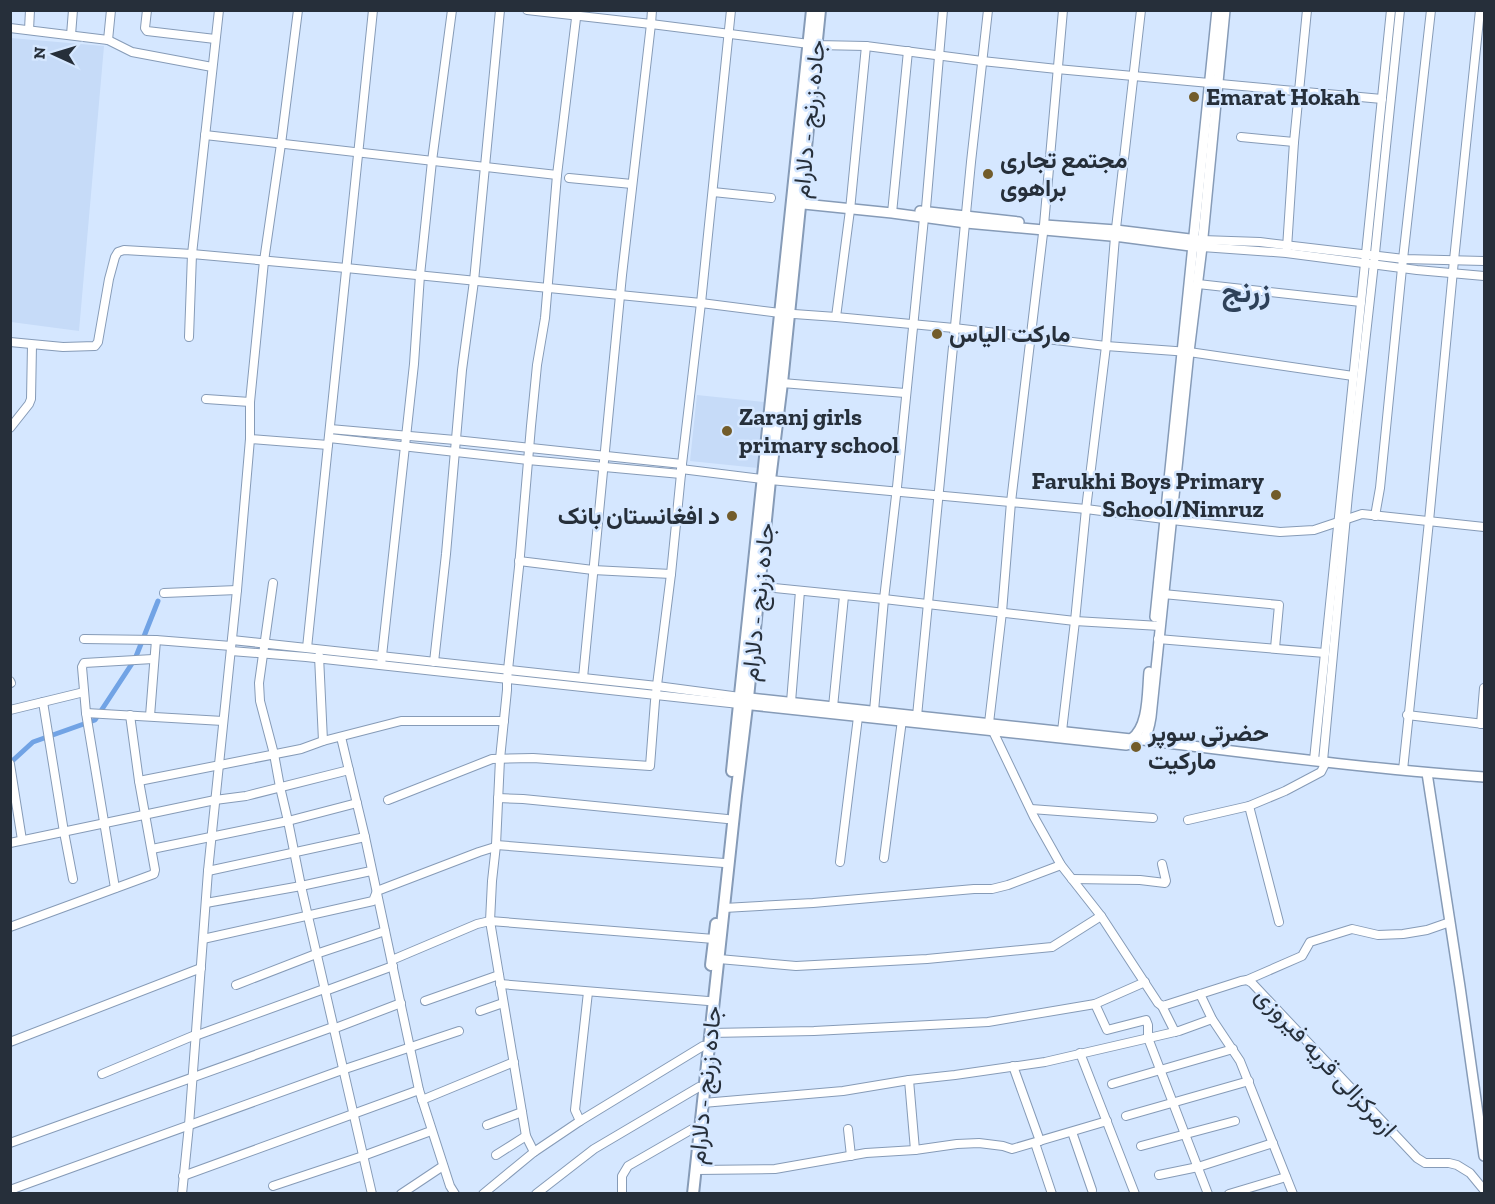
<svg xmlns="http://www.w3.org/2000/svg" width="1495" height="1204" viewBox="0 0 1495 1204" font-family="'Zilla Slab',Vazirmatn,serif">
  <style>
    .built { fill: #c6dbf8 }
    .lines { fill: none; stroke-linecap: round; stroke-linejoin: round }
    .canal { stroke: #71a3e5; stroke-width: 5 }
    .minor-casing { stroke: #869bb7; stroke-width: 10 }
    .major-casing { stroke: #869bb7; stroke-width: 12 }
    .highway-casing { stroke: #869bb7; stroke-width: 14 }
    .minor { stroke: #fff; stroke-width: 8 }
    .major { stroke: #fff; stroke-width: 9 }
    .highway { stroke: #fff; stroke-width: 10 }
    .poi-dot { fill: #725c2b; stroke: #d5e7ff; stroke-width: 2 }
    .labels { text-anchor: middle; stroke-width: 5; stroke-linejoin: round; paint-order: stroke }
    .poi-label { font-size: 24px; font-weight: bold; fill: #262f3a; stroke: #d5e7ff; text-anchor: start }
    .street-label { font-size: 24px; fill: #262f3a; stroke: #d5e7ff }
    .district-label { font-size: 30px; font-weight: bold; fill: #2e4159; stroke: #d5e7ff }
  </style>
  <rect width="100%" height="100%" fill="#d5e7ff"/>
  <g class="built">
    <polygon points="11,38 104,46 79,331 11,322"/>
    <polygon points="697,395 765,402 758,468 690,461"/>
  </g>
  <g class="lines">
    <polyline class="canal" points="10,763 33,742 95,720 135,659 158,601"/>
    <defs>
      <g id="minor">
        <polyline points="147,10 145,28 147,31 215,39"/>
        <polyline points="527,10 651,24 817,45 866,46 982,61 1057,69 1382,99"/>
        <polyline points="1063,10 1044,225 1011,502 1002,612 989,723 1034,817 1061,865 1101,916 1158,1003 1162,1006 1166,1005 1241,981 1247,980 1252,983 1417,1158 1425,1163 1449,1163 1457,1165 1470,1173 1484,1190"/>
        <polyline points="10,28 108,40 132,52 212,67"/>
        <polyline points="29,30 30,10"/>
        <polyline points="71,35 73,10"/>
        <polyline points="108,40 111,10"/>
        <polyline points="205,135 557,175"/>
        <polyline points="1241,137 1294,142"/>
        <polyline points="569,178 632,184"/>
        <polyline points="713,192 771,198"/>
        <polyline points="892,213 908,51"/>
        <polyline points="1202,240 1260,242 1404,259 1484,261"/>
        <polyline points="1202,247 1286,253 1417,270 1484,276"/>
        <polyline points="1287,248 1294,142 1307,10"/>
        <polyline points="1198,284 1361,302"/>
        <polyline points="836,317 850,210 866,46"/>
        <polyline points="189,337 192,254 219,10"/>
        <polyline points="10,342 63,347 95,346 98,342 109,279 115,257 118,252 124,250 192,254 346,268 701,303 780,313 836,317 954,328 1106,346 1189,352 1353,376"/>
        <polyline points="782,383 905,393"/>
        <polyline points="206,399 250,402"/>
        <polyline points="10,428 29,404 31,399 32,345"/>
        <polyline points="330,429 455,440 682,464"/>
        <polyline points="329,438 528,460 681,474"/>
        <polyline points="250,439 328,445"/>
        <polyline points="681,469 770,480 1086,509 1172,520 1280,532 1314,530 1362,514 1484,527"/>
        <polyline points="1375,516 1380,488 1402,268 1431,10"/>
        <polyline points="519,561 593,570 671,574"/>
        <polyline points="273,583 259,683 260,701 274,754 280,787 288,821 301,886 372,1194"/>
        <polyline points="755,586 884,599 1075,621 1160,626"/>
        <polyline points="164,593 237,590"/>
        <polyline points="1163,594 1279,605 1275,648"/>
        <polyline points="84,639 156,640 231,646"/>
        <polyline points="1158,639 1325,653"/>
        <polyline points="232,640 657,686 740,697"/>
        <polyline points="307,648 373,10"/>
        <polyline points="231,651 306,657 739,704"/>
        <polyline points="319,656 323,741"/>
        <polyline points="434,662 446,554 462,370 474,281 500,10"/>
        <polyline points="381,665 414,364 420,275 432,161 452,10"/>
        <polyline points="583,678 622,275 651,24 652,10"/>
        <polyline points="10,681 11,683"/>
        <polyline points="43,702 64,832 73,879"/>
        <polyline points="791,702 800,591"/>
        <polyline points="833,707 844,596"/>
        <polyline points="10,710 84,692"/>
        <polyline points="874,711 884,599 897,487 924,218 926,208 943,10"/>
        <polyline points="86,713 223,721"/>
        <polyline points="1407,715 1484,724"/>
        <polyline points="150,716 156,640"/>
        <polyline points="917,716 971,162 988,10"/>
        <polyline points="1481,724 1484,688"/>
        <polyline points="1062,731 1075,621 1086,509 1106,346 1115,237 1141,10"/>
        <polyline points="341,737 365,837 419,1090 450,1186 455,1194"/>
        <polyline points="1314,760 1391,10"/>
        <polyline points="1323,761 1348,495 1374,263 1400,10"/>
        <polyline points="10,764 22,840"/>
        <polyline points="1403,770 1429,521 1454,260 1480,10"/>
        <polyline points="139,781 301,749 323,741 401,721 504,721"/>
        <polyline points="498,798 523,799 727,819"/>
        <polyline points="388,800 492,759 533,758 650,766 655,701 671,574 682,464 701,303 731,10"/>
        <polyline points="1249,806 1279,922"/>
        <polyline points="1031,809 1153,818"/>
        <polyline points="1188,820 1249,806 1285,791 1321,772 1326,762"/>
        <polyline points="10,843 215,800 246,796 349,770"/>
        <polyline points="496,845 724,863"/>
        <polyline points="152,849 288,821 357,803"/>
        <polyline points="884,858 902,720"/>
        <polyline points="840,862 858,717"/>
        <polyline points="208,871 365,837"/>
        <polyline points="1072,879 1140,880 1165,883 1166,881 1162,864"/>
        <polyline points="115,888 86,713 82,667 84,663 153,659"/>
        <polyline points="206,903 301,886 371,871"/>
        <polyline points="724,908 813,903 974,889 992,889 1008,885 1061,865"/>
        <polyline points="10,927 154,874 155,870 139,781 130,715"/>
        <polyline points="203,939 373,901 377,891 479,852 495,847"/>
        <polyline points="719,959 796,966 927,959 1052,947 1101,916"/>
        <polyline points="392,960 477,924 490,921 714,939"/>
        <polyline points="1247,980 1302,956 1310,942 1352,929 1378,935 1403,934 1427,930 1450,922"/>
        <polyline points="500,984 708,1001"/>
        <polyline points="236,985 316,954 385,931"/>
        <polyline points="325,991 393,966"/>
        <polyline points="1200,994 1212,1019 1240,1061 1293,1194"/>
        <polyline points="425,1001 499,975"/>
        <polyline points="1095,1004 1107,1030 1146,1020 1148,1025 1148,1038 1208,1194"/>
        <polyline points="1162,1006 1175,1032"/>
        <polyline points="480,1011 503,1003"/>
        <polyline points="333,1029 401,1003"/>
        <polyline points="710,1033 814,1031 988,1022 1095,1004 1145,982"/>
        <polyline points="195,1036 324,989"/>
        <polyline points="10,1042 201,968"/>
        <polyline points="1080,1053 1135,1194"/>
        <polyline points="1013,1066 1040,1141"/>
        <polyline points="102,1074 195,1035"/>
        <polyline points="909,1080 915,1150"/>
        <polyline points="1112,1084 1233,1049"/>
        <polyline points="422,1100 514,1062"/>
        <polyline points="703,1103 843,1091 909,1080 955,1075 1045,1062 1179,1031 1212,1019"/>
        <polyline points="1126,1116 1249,1081"/>
        <polyline points="580,1121 575,1110 588,992"/>
        <polyline points="487,1125 522,1112"/>
        <polyline points="848,1129 851,1156"/>
        <polyline points="1072,1132 1092,1190"/>
        <polyline points="10,1143 333,1027"/>
        <polyline points="1035,1143 1052,1194"/>
        <polyline points="1141,1146 1235,1121"/>
        <polyline points="534,1152 526,1136 490,921 492,881 496,845 500,759 507,690 507,679 519,567 531,426 537,365 545,318 557,175 577,10"/>
        <polyline points="496,1155 526,1136"/>
        <polyline points="696,1170 775,1169 866,1153 915,1150 957,1144 979,1143 1003,1146 1012,1149 1107,1121"/>
        <polyline points="1159,1175 1198,1167 1273,1143"/>
        <polyline points="183,1176 419,1090"/>
        <polyline points="273,1186 363,1156 431,1131"/>
        <polyline points="10,1190 342,1070 459,1031"/>
        <polyline points="182,1194 189,1125 208,871 237,590 250,439 250,402 264,261 281,144 298,10"/>
        <polyline points="401,1194 443,1166"/>
        <polyline points="483,1194 534,1152 580,1121 703,1046"/>
        <polyline points="536,1194 594,1149 699,1087"/>
        <polyline points="622,1194 622,1176 628,1166 694,1128"/>
        <polyline points="1229,1194 1286,1177"/>
      </g>
      <g id="major">
        <polyline points="794,203 892,213 966,223 1122,237 1198,247"/>
        <polyline points="920,211 1019,222"/>
        <polyline points="1045,225 1116,230 1198,240"/>
        <polyline points="1155,617 1217,10"/>
        <path d="M741,697l390,42c18,-12 16,-47 18,-67"/>
        <path d="M742,704l384,41c20,-3 22,-9 25,-28l38,-365 13,-105 23,-237"/>
        <path d="M1138,738l5,2c114,14 227,29 341,37"/>
        <polyline points="1427,773 1460,987 1484,1156"/>
      </g>
      <g id="highway">
        <polyline points="732,771 812,10"/>
        <polyline points="711,965 716,924"/>
        <polyline points="693,1194 736,796 748,698 770,480 782,383 820,10"/>
      </g>
    </defs>
    <use href="#minor" class="minor-casing"/>
    <use href="#major" class="major-casing"/>
    <use href="#highway" class="highway-casing"/>
    <use href="#minor" class="minor"/>
    <use href="#major" class="major"/>
    <use href="#highway" class="highway"/>
  </g>
  <g class="poi-dot">
    <circle cx="1194" cy="97" r="6"/>
    <circle cx="988" cy="174" r="6"/>
    <circle cx="937" cy="334" r="6"/>
    <circle cx="727" cy="431" r="6"/>
    <circle cx="1276" cy="495" r="6"/>
    <circle cx="732" cy="516" r="6"/>
    <circle cx="1136" cy="747" r="6"/>
  </g>
  <g class="labels">
    <g class="poi-label">
      <text x="1206" y="105">Emarat Hokah</text>
      <text x="1000" y="168">مجتمع تجاری<tspan x="1000" dy="28">براهوی</tspan></text>
      <text x="949" y="342">مارکت الیاس</text>
      <text x="739" y="425">Zaranj girls<tspan x="739" dy="28">primary school</tspan></text>
      <text x="1264" y="489" text-anchor="end">Farukhi Boys Primary<tspan x="1264" dy="28">School/Nimruz</tspan></text>
      <text x="720" y="524" text-anchor="end">د افغانستان بانک</text>
      <text x="1148" y="741">حضرتی سوپر<tspan x="1148" dy="28">مارکیت</tspan></text>
    </g>
    <g class="street-label">
      <text transform="translate(809 119) rotate(-84)" y="8">جاده زرنج - دلارام</text>
      <text transform="translate(758 602) rotate(-84)" y="8">جاده زرنج - دلارام</text>
      <text transform="translate(1326 1062) rotate(47)" y="8">ازمرکزالی قریه فیروزی</text>
      <text transform="translate(705 1085) rotate(-84)" y="8">جاده زرنج - دلارام</text>
    </g>
    <g class="district-label">
      <text x="1246" y="302">زرنج</text>
    </g>
  </g>
  <rect width="1495" height="1204" fill="none" stroke="#262f3a" stroke-width="24"/>
  <g transform="translate(54 54) rotate(274)" stroke="#d5e7ff" stroke-width="4.5" paint-order="stroke">
  <path d="M0-4.5L10 22L0 15L-10 22Z" fill="#262f3a"/>
  <text y="-9" font-size="16" font-weight="bold" text-anchor="middle" fill="#262f3a">N</text>
  </g>
</svg>
